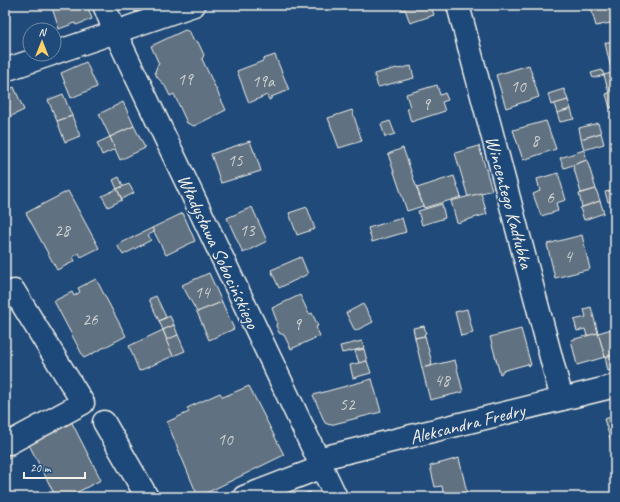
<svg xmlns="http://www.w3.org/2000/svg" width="620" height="502" viewBox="0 0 620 502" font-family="Caveat,sans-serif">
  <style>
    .building { fill: #607181; stroke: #f4f1e8 }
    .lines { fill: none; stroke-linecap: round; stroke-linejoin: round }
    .minor-casing { stroke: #f4f1e8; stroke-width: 25 }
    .minor { stroke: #1f4a7a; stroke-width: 22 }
    .labels { text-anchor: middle; stroke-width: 3; stroke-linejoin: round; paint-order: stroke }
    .number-label { font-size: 17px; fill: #cfd1ce }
    .street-label { font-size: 19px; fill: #f4f1e8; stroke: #1f4a7a }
  </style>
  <rect width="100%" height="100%" fill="#1f4a7a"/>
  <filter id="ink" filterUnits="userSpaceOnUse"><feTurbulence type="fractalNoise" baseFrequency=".025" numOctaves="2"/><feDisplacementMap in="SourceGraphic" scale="8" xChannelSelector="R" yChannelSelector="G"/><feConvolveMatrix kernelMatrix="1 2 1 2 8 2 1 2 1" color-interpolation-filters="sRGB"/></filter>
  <g filter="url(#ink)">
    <g class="building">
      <polygon points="51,5 87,5 92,19 76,25 75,23 59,29"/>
      <polygon points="133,5 154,5 135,12"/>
      <polygon points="400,5 431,5 434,15 410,23 405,9 402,10"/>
      <polygon points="539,5 557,5 541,10"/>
      <polygon points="590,5 615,5 615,22 596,26"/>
      <polygon points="185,30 190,32 193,40 198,42 204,55 202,59 226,110 194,126 187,123 174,94 170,96 165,86 157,77 155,72 157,66 159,64 151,46"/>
      <polygon points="615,40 615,72 612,73 605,43"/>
      <polygon points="275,55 289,90 271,97 271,99 269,100 267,95 249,103 237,71 263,61 263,59"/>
      <polygon points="86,62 97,87 71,98 61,73"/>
      <polygon points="529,65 539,97 506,108 496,75"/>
      <polygon points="411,66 414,78 378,87 374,74 397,68 398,69"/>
      <polygon points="602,70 604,75 593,78 591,73"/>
      <polygon points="615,72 615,114 614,114 613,107 610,108 606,94 609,93 604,75"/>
      <polygon points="437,85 440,95 445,93 448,100 442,102 445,111 411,122 407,108 410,107 406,94"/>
      <polygon points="14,87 24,110 5,119 5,91"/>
      <polygon points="564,89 568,100 551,105 548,94"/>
      <polygon points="63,94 72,116 57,121 48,100"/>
      <polygon points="568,100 571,109 557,113 554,104"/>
      <polygon points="123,102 134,126 110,137 99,114"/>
      <polygon points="571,109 574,119 560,122 557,113"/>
      <polygon points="352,110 362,141 339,148 328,118"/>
      <polygon points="72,116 80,136 65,142 57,121"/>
      <polygon points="390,121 395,134 385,137 381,124"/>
      <polygon points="546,121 556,149 523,160 513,130"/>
      <polygon points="598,123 601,133 581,139 579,128"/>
      <polygon points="134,126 145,148 120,160 110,137"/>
      <polygon points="601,133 604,144 584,150 581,139"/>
      <polygon points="110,137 115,149 102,155 97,143"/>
      <polygon points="250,141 254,152 255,152 261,171 221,183 211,154"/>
      <polygon points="479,146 492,190 468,197 455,153"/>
      <polygon points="403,148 423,206 407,211 388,154"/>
      <polygon points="584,150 587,160 564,168 560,158"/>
      <polygon points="587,160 596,189 581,193 573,165"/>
      <polygon points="558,173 566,200 556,203 558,211 541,216 533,194 540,191 537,179"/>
      <polygon points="454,176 461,197 424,208 417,188"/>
      <polygon points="119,177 123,186 117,189 113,180"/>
      <polygon points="129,184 134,193 122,199 117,189"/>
      <polygon points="117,189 122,200 108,207 102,196"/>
      <polygon points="596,189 600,201 582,207 579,194"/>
      <polygon points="615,190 615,201 608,202 605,192"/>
      <polygon points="68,191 99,248 81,257 79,253 73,257 75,261 57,270 26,213"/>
      <polygon points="481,193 487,214 457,223 451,201"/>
      <polygon points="600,201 604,213 584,220 580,208"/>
      <polygon points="442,204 445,218 422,225 418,211"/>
      <polygon points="252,207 267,241 243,253 227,218"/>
      <polygon points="307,207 315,229 297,235 289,213"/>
      <polygon points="183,213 195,241 166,255 152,228"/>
      <polygon points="402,218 406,232 372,242 368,228"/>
      <polygon points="152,228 154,232 148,235 151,240 123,255 117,245"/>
      <polygon points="582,235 590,269 555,278 547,244"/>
      <polygon points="301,257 308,274 279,288 271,270"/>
      <polygon points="209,273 222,302 197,312 182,285"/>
      <polygon points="96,279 126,336 84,358 54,301 72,292 74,296 80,292 78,288"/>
      <polygon points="300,295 309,314 312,313 318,326 316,327 320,336 291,349 284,335 279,333 276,326 277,322 272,308"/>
      <polygon points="156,296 166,317 159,321 149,299"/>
      <polygon points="222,302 234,329 209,340 197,312"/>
      <polygon points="363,304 373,322 355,331 346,313"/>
      <polygon points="591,307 598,333 587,336 585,329 577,331 574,320 586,317 584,309"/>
      <polygon points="467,309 473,333 461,336 455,312"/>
      <polygon points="170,316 174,325 163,330 159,321"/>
      <polygon points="174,325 178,335 167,340 163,330"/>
      <polygon points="424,326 426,333 424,334 425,336 415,338 413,328"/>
      <polygon points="615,328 615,354 605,357 598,333"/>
      <polygon points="521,329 531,365 529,366 528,364 502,371 502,373 500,374 490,337"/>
      <polygon points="163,330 173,356 139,371 129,346"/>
      <polygon points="598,333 605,357 577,365 571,340"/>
      <polygon points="178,335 185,351 173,356 166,340"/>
      <polygon points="425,336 432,363 431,366 422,368 415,338"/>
      <polygon points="362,341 364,348 342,353 340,346"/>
      <polygon points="364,349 367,361 359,363 355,351"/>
      <polygon points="615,354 615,369 608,371 605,357"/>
      <polygon points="455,360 463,392 430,400 422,368"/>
      <polygon points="367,361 371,373 353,378 350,365"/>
      <polygon points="372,379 381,412 330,425 325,423 313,395"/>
      <polygon points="249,386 284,455 198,497 167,422 189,412 187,408 220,393 223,397"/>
      <polygon points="615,416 615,454 604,419"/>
      <polygon points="70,419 101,480 68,497 56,497 27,441 45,432 47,435 53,432 51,428"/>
      <polygon points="11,450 14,456 5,460 5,452"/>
      <polygon points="459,458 468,497 444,497 442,486 435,487 430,466"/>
      <polygon points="310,492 311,497 292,497 300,495"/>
    </g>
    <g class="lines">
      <defs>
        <g id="minor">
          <polyline points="104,5 115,32 336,497"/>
          <polyline points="458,5 562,399"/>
          <polyline points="54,53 194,5"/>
          <polyline points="5,70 52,54"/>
          <polyline points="104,422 147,497"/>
          <polyline points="9,443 83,403 14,291"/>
          <polyline points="318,459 615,386"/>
          <polyline points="244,497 322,467"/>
        </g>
      </defs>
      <use href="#minor" class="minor-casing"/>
      <use href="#minor" class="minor"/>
    </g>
  </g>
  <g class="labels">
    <g class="number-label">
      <text x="185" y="85">19</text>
      <text x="263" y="87">19a</text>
      <text x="518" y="92">10</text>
      <text x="426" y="110">9</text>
      <text x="535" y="146">8</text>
      <text x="235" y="166">15</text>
      <text x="550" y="203">6</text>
      <text x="62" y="236">28</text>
      <text x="247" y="236">13</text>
      <text x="568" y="262">4</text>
      <text x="202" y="298">14</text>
      <text x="90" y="325">26</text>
      <text x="297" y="330">9</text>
      <text x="442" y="386">48</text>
      <text x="347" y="410">52</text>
      <text x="225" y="445">10</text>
    </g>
    <g class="street-label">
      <text transform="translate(510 202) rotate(75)" y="7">Wincentego Kadłubka</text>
      <text transform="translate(219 251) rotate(65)" y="7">Władysława Sobocińskiego</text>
      <text transform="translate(467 423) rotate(-14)" y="7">Aleksandra Fredry</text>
    </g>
  </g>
  <rect width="620" height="502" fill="none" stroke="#1f4a7a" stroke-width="20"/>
  <rect x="10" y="10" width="600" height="482" fill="none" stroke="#f4f1e8" stroke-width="1.5" filter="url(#ink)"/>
  <g transform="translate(42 42)"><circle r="19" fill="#1f4a7a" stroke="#748da6"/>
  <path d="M0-3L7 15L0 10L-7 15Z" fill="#ffd166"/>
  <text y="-6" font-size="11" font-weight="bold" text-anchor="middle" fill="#f4f1e8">N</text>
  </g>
  <path d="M24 472v6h61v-6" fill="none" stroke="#f4f1e8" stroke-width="2"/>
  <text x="30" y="472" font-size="12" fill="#f4f1e8" stroke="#1f4a7a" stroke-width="3" paint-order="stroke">20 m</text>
</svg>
